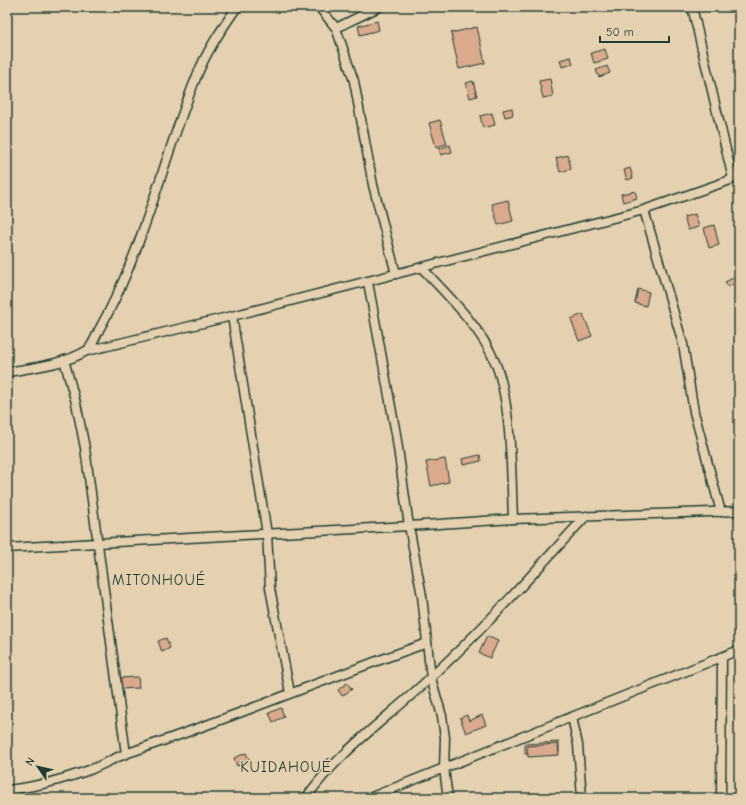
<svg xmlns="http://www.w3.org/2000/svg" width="746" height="805" viewBox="0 0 746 805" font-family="'Comic Neue',sans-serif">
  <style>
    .building { fill: #dbaa8d; stroke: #1f3d34 }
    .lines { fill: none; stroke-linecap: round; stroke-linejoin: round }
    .street-casing { stroke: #1f3d34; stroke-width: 11 }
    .street { stroke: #e5d1af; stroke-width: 8 }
    .labels { text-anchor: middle; stroke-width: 3; stroke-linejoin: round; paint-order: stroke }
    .quarter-label { font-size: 15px; letter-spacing: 1px; fill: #1f3d34; stroke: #e5d1af }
  </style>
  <rect width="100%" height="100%" fill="#e5d1af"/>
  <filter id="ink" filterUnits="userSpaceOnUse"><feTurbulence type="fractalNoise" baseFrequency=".025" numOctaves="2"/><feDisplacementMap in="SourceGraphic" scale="8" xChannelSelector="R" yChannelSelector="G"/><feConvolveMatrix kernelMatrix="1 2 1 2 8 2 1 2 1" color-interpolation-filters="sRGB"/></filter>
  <g filter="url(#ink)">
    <g class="building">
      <polygon points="377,21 379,30 360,35 358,26"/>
      <polygon points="477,27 485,63 459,69 451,33"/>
      <polygon points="605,49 608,59 594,63 591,53"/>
      <polygon points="571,57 573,64 562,67 560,60"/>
      <polygon points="607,66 610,73 599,77 596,70"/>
      <polygon points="550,79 553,96 543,98 539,81"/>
      <polygon points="473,81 477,96 470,98 466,83"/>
      <polygon points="512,108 513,115 505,117 503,110"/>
      <polygon points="492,113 495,125 483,128 480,116"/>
      <polygon points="440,120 447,144 436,147 429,123"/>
      <polygon points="450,145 452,152 441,155 439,149"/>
      <polygon points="568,155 571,169 560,172 556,158"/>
      <polygon points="630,168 633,178 627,180 624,170"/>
      <polygon points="635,191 637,198 623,202 621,194"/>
      <polygon points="508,200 513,221 498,225 492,204"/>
      <polygon points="695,214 699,227 688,230 684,217"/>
      <polygon points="714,225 719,245 709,248 704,228"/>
      <polygon points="739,275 739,281 728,287 725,282"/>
      <polygon points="638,289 649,292 646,306 635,303"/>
      <polygon points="583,314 592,336 579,341 571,319"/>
      <polygon points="480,455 481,461 463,465 462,459"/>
      <polygon points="445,459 449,482 431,486 426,462"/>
      <polygon points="487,636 498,641 490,658 479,653"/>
      <polygon points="166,638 170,648 162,652 158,641"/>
      <polygon points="138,677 139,688 120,689 120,678"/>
      <polygon points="347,683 352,689 342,696 338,690"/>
      <polygon points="281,708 284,717 273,722 269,713"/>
      <polygon points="467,715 469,721 482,715 486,725 466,733 460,718"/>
      <polygon points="559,742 559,752 525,754 525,744"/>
      <polygon points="558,744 559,755 528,757 527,746"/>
      <polygon points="246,753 250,761 237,766 234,758"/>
    </g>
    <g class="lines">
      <defs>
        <g id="street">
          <polyline points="319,7 336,28 354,81 373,185 396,274"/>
          <polyline points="692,7 733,179"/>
          <polyline points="336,28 379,7"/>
          <polyline points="644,210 683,344 694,412 721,512"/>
          <path d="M422,268c26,28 58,58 73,94 17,41 16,111 18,157"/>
          <polyline points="368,282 396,434 409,526 422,596 431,678 442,716 445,738 444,769 448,798"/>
          <polyline points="232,316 267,534 270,588 290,693"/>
          <polyline points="87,351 232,316 644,210 739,177"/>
          <polyline points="64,360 76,403 85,448 126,754"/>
          <path d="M7,372c24,-4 58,-8 79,-21 6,-3 10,-16 14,-23 44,-78 62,-167 96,-250 10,-26 25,-48 41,-71"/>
          <polyline points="7,548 409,526 513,519 739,511"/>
          <polyline points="572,717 578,745 582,798"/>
          <path d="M7,790c29,-3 58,-11 85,-21 12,-5 24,-12 36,-16 101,-34 199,-75 299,-110"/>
          <path d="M306,798c33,-47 83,-81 124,-120 56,-51 105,-107 156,-162"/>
          <polyline points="369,798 739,650"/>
          <polyline points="721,798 722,657"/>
        </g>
      </defs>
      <use href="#street" class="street-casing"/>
      <use href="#street" class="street"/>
    </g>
  </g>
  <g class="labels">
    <g class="quarter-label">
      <text x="159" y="585">MITONHOUÉ</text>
      <text x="286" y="772">KUIDAHOUÉ</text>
    </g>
  </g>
  <rect width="746" height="805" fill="none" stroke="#e5d1af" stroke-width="24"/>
  <rect x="12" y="12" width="722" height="781" fill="none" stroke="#1f3d34" stroke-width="1.5" filter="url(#ink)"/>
  <g transform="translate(38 767) rotate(304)" stroke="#e5d1af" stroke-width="3" paint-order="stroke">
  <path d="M0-3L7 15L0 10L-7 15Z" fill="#1f3d34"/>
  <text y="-6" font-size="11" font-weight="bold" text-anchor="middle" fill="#1f3d34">N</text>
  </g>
  <path d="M600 36v6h69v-6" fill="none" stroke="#1f3d34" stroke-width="2"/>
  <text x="606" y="36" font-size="12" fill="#1f3d34" stroke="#e5d1af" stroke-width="3" paint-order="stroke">50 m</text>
</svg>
